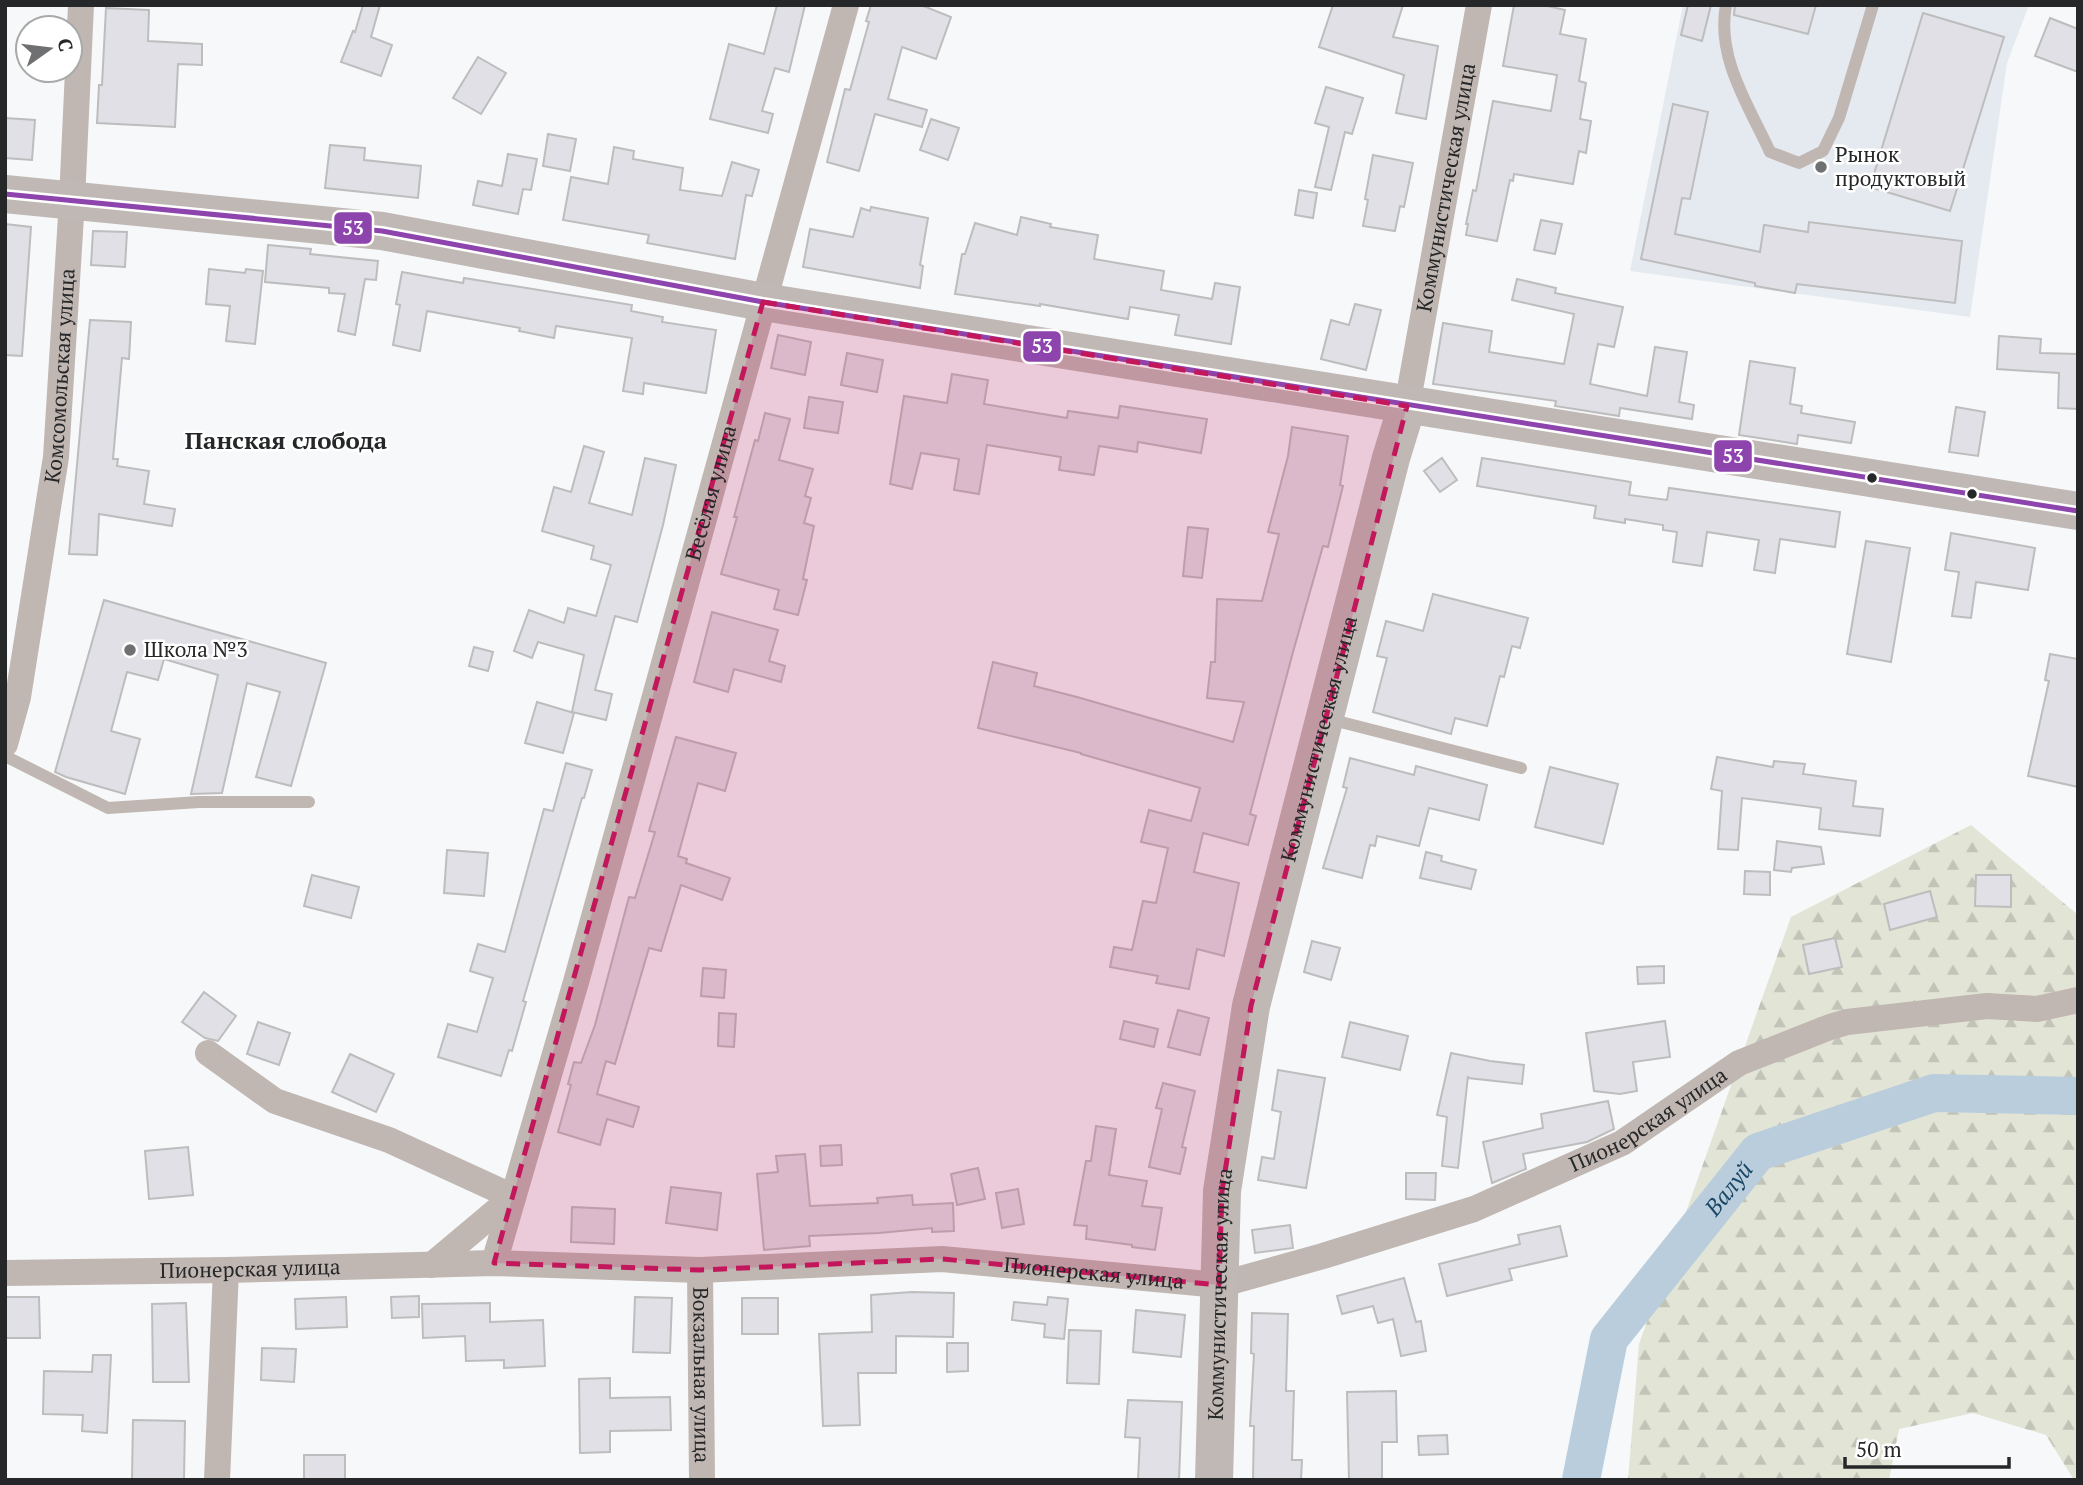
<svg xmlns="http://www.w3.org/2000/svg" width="2083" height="1485" viewBox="0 0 2083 1485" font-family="'PT Serif',serif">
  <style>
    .built { fill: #e4eaef }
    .forest { fill: url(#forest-firs) }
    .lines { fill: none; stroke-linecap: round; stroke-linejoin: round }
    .river { stroke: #bacddc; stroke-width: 38 }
    .building { fill: #e1e0e6; stroke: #bdbdbe; stroke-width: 2 }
    .service { stroke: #c0b6b2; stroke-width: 12 }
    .minor { stroke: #c0b6b2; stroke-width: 26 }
    .primary { stroke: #c0b8b4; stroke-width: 38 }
    .bus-1-casing { stroke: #fff; stroke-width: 10 }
    .bus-1 { stroke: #8e44ad; stroke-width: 5 }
    .marked { fill: #c2185b; fill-opacity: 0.2; stroke: #c2185b; stroke-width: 5; stroke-dasharray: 14 9; stroke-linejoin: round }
    .poi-dot { fill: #6f7071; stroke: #fff; stroke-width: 2.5 }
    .bus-dot { fill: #262728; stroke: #fff; stroke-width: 2.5 }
    .labels { text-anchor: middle; stroke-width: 5; stroke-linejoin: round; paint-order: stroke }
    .poi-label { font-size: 21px; fill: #262728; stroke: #fff; text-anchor: start }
    .street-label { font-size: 21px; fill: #262728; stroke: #fff }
    .water-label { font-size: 23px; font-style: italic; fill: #194765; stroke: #fff }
    .quarter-label { font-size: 24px; font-weight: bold; fill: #262728; stroke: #fff }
    .line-badge { stroke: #fff; stroke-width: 2.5 }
    .badge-label { font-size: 19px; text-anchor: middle; font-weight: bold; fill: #fff }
  </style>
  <defs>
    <pattern id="forest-firs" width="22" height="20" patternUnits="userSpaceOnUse" patternTransform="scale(1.75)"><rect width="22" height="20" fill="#e2e4d6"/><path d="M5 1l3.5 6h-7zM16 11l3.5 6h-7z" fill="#c2c4b8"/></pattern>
  </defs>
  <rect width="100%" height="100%" fill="#f6f8f9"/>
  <polygon class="built" points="1683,5 2029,5 2007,63 1970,317 1630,271"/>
  <polygon class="forest" points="1971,825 2078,915 2078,1480 2074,1480 2046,1435 1973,1413 1899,1429 1889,1480 1628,1480 1639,1344 1791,917"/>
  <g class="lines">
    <path class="river" id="s1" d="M1581,1480l28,-141 149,-187 176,-59 144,3"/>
  </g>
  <g class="building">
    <polygon points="363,5 380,5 371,37 392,45 381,76 341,62 353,31 355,32"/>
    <polygon points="777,5 805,5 789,72 775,68 762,111 773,114 768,133 710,119 729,44 764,54"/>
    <polygon points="871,5 921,5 951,17 936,59 902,47 888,99 927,110 922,127 875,114 859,171 827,162 845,89 850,90 869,22 866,21"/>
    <polygon points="1333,5 1403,5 1393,37 1438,46 1426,119 1396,113 1404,75 1319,47"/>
    <polygon points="1514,5 1543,5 1565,10 1560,34 1586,39 1579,81 1586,83 1580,119 1591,121 1586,153 1579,151 1573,184 1514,174 1513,181 1510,180 1497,241 1466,235 1468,224 1466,224 1473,190 1476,191 1493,101 1551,111 1557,75 1503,66"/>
    <polygon points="1688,5 1711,5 1702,41 1681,35"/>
    <polygon points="1735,5 1816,5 1808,34 1734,15"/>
    <polygon points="106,8 149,10 148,41 202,44 202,65 178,64 175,127 97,123 99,85 102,85"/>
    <polygon points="1923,13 2004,37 1950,211 1870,187"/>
    <polygon points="2050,18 2078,29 2078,72 2035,56"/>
    <polygon points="478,57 506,73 481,114 453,98"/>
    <polygon points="1326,87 1363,98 1352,134 1345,132 1331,190 1315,187 1329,127 1315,123"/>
    <polygon points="1673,104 1708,112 1690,199 1682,198 1675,234 1760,252 1764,225 1808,232 1809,222 1962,241 1955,303 1797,284 1795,293 1755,286 1755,283 1641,259"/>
    <polygon points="5,118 35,120 32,160 5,158"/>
    <polygon points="931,119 959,128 948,160 920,150"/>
    <polygon points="548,134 576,139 570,171 543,166"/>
    <polygon points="330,145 365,148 364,160 421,166 418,198 325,188"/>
    <polygon points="614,147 634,151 633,159 683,168 680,190 722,196 732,162 759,170 752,196 746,195 735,259 647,243 649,235 563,220 571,177 608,184"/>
    <polygon points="508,154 537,159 531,190 523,189 518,214 473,205 478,181 502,186"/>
    <polygon points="1373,155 1413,163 1404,207 1400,206 1395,231 1363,226 1368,200 1365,199"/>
    <polygon points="1299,190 1317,193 1313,218 1295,215"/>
    <polygon points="871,207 928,218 920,265 923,266 920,288 803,267 810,229 853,237 861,208 870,211"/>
    <polygon points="1021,217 1051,224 1050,227 1098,235 1094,259 1164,271 1161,290 1212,299 1215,283 1240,287 1231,344 1175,335 1179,315 1130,307 1128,319 1040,304 1040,306 955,294 962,254 965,254 975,223 1017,235"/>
    <polygon points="1541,220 1562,224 1555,254 1534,250"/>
    <polygon points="5,224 31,227 22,356 5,355"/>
    <polygon points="93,231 127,232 125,267 91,265"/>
    <polygon points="268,245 311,249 310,254 378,261 376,280 365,279 355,335 338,331 345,294 329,293 329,288 265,282"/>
    <polygon points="209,269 245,273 246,269 263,271 255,344 226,341 230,306 206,304"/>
    <polygon points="402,272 463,283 464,278 632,305 631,311 663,317 662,322 716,330 706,393 644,383 643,394 623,391 632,338 556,326 554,338 519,331 520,328 427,311 420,351 393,345 400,305 396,304"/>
    <polygon points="1517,279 1556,288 1555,293 1623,307 1614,347 1598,344 1590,384 1647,396 1655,347 1687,352 1679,402 1694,405 1692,419 1620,408 1619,416 1555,406 1556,401 1433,384 1443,323 1492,331 1489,352 1564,364 1574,314 1512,300"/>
    <polygon points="1355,304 1381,310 1366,370 1321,359 1331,320 1349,325"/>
    <polygon points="90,320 131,322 129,359 122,358 113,459 118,459 117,466 149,471 144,504 175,509 172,526 99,514 97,555 69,554"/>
    <polygon points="778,335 811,342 805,375 771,368"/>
    <polygon points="1999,336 2041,339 2040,353 2078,354 2078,409 2058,408 2059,373 1997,369"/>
    <polygon points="847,353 883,360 877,392 841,385"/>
    <polygon points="1750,361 1795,368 1790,404 1802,406 1801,413 1855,422 1851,443 1798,435 1797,444 1739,435"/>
    <polygon points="952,374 988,380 984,404 1067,418 1068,411 1118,418 1120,406 1207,419 1201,453 1138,442 1137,452 1099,446 1094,475 1059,470 1061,457 987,445 979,494 954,490 959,459 921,453 912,489 890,484 904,396 947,403"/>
    <polygon points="809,397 843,402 838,433 804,428"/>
    <polygon points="1956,407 1985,412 1978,456 1949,452"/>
    <polygon points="765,413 790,419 779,460 813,469 805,496 811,498 804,523 814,526 803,579 807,580 798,615 774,609 779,590 721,574 737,517 734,517 755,440 758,441"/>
    <polygon points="1292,427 1348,436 1340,485 1343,486 1328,547 1323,546 1293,652 1250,814 1256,816 1248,845 1203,833 1194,872 1239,883 1224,956 1197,949 1189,989 1156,983 1158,976 1110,967 1114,947 1132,950 1143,901 1156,903 1168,848 1141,842 1149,810 1191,821 1200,788 1081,754 1081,753 978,728 993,662 1037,673 1034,686 1077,697 1233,742 1244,702 1207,698 1211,662 1215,662 1217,599 1262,601 1279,534 1268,532 1288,456"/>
    <polygon points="584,446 604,452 589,503 632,515 645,458 676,465 663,525 637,622 615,616 595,690 612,694 606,720 572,712 584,655 538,642 532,658 514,651 529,610 564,623 568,608 596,616 611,565 591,559 594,546 542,531 554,487 571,492"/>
    <polygon points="1442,458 1457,480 1440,492 1424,471"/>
    <polygon points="1482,458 1631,482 1629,495 1667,500 1669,488 1840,512 1835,547 1780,539 1775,573 1754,570 1759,540 1707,532 1702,566 1673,562 1677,532 1663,530 1663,525 1625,519 1625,523 1594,518 1596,506 1477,486"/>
    <polygon points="1188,527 1208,529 1202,578 1183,576"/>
    <polygon points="1951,533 2035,548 2028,590 1976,582 1971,618 1952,616 1959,572 1945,570"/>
    <polygon points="1866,541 1910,548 1891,662 1847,654"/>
    <polygon points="1433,594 1528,618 1520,648 1512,646 1504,677 1500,676 1487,726 1455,718 1451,734 1373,712 1387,658 1377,656 1386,621 1423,631"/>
    <polygon points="104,600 326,663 291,786 256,777 280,692 247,683 222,793 191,794 218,675 164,659 158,680 127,672 111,731 140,739 125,794 66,777 55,772"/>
    <polygon points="712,612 778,630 769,661 785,666 781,682 734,669 728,692 694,682"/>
    <polygon points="474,647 493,652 488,671 469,666"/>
    <polygon points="2050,654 2078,659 2078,787 2028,776 2049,681 2045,680"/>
    <polygon points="537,702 574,713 563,753 525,743"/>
    <polygon points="676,737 736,753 725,791 698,783 678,856 687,859 686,863 730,878 722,900 681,885 661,951 649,948 615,1064 606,1061 597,1094 639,1107 633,1127 607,1119 600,1145 558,1132 571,1085 568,1084 574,1062 581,1063 595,1025 629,897 635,898 655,832 649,831"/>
    <polygon points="1717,757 1773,767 1774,761 1805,764 1803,774 1856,781 1853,806 1883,809 1880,836 1819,829 1821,808 1742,798 1738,850 1718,849 1722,791 1711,789"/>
    <polygon points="1350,758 1414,775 1416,766 1487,785 1479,820 1429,808 1419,846 1377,836 1375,846 1370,845 1362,878 1323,868 1347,788 1343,787"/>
    <polygon points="566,763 592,770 584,798 582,798 523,1001 526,1002 512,1051 509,1050 501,1076 438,1057 448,1024 477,1032 493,978 470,971 478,944 505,952 544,809 553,811"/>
    <polygon points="1550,767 1618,784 1603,844 1535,827"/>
    <polygon points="1777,841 1821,847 1824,864 1792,868 1791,872 1774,870"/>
    <polygon points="447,850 488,853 484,896 444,893"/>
    <polygon points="1426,852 1442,856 1441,861 1476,870 1471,889 1420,878"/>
    <polygon points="1745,871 1770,872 1770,895 1744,894"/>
    <polygon points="312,875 359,887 351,918 304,906"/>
    <polygon points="1976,875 2011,875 2011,907 1975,906"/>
    <polygon points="1930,891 1937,917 1890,930 1884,904"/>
    <polygon points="1835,938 1842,967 1809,974 1803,945"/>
    <polygon points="1312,941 1340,948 1331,980 1304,972"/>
    <polygon points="1664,966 1664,983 1638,984 1637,967"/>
    <polygon points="703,968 726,970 724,998 701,996"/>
    <polygon points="204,992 236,1016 218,1041 205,1038 182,1022"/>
    <polygon points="1178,1010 1209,1018 1200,1055 1168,1047"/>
    <polygon points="719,1013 736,1014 734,1047 718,1046"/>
    <polygon points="1124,1021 1158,1029 1154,1047 1120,1039"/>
    <polygon points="1665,1021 1670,1057 1633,1062 1637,1091 1620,1094 1594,1091 1586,1033"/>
    <polygon points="258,1022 290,1033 279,1065 247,1054"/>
    <polygon points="1350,1022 1408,1036 1400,1070 1342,1057"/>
    <polygon points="1451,1053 1490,1061 1524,1065 1522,1084 1468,1078 1468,1076 1458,1168 1442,1166 1447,1117 1437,1115"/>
    <polygon points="350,1054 394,1074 376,1112 332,1092"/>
    <polygon points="1278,1070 1325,1078 1306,1188 1258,1180 1262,1157 1274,1159 1281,1112 1272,1110"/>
    <polygon points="1163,1083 1195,1091 1182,1147 1186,1148 1180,1174 1149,1167 1162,1109 1156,1108"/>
    <polygon points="1608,1101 1614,1129 1587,1142 1523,1154 1526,1169 1492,1183 1483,1142 1543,1128 1541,1114"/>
    <polygon points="1096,1126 1116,1129 1109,1175 1147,1181 1142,1206 1162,1208 1155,1250 1132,1247 1132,1245 1086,1239 1087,1226 1074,1225 1086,1161 1091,1161"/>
    <polygon points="841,1145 842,1165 821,1166 820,1146"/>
    <polygon points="188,1147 193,1195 149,1199 145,1151"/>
    <polygon points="805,1154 810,1206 878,1203 877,1198 912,1195 913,1205 953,1203 954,1231 932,1232 932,1228 879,1233 809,1236 810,1246 764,1250 757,1174 778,1172 776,1156"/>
    <polygon points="978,1168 985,1199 957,1205 951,1174"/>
    <polygon points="1406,1173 1436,1173 1435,1200 1406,1199"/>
    <polygon points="671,1187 721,1193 717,1230 666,1223"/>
    <polygon points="1018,1189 1024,1224 1002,1228 996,1193"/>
    <polygon points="572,1207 615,1209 614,1244 571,1242"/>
    <polygon points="1290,1225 1293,1248 1255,1253 1252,1230"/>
    <polygon points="1560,1226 1567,1256 1509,1269 1512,1280 1447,1296 1439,1264 1520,1244 1518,1235"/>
    <polygon points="1404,1278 1416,1322 1421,1321 1426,1351 1401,1356 1393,1319 1378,1323 1373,1306 1342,1314 1337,1296"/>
    <polygon points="912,1292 954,1293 953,1337 896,1336 896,1373 858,1373 860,1425 823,1426 819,1334 872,1332 871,1295"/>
    <polygon points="419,1296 419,1317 392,1318 391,1297"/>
    <polygon points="5,1297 39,1297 40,1338 5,1338"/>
    <polygon points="346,1297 347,1327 296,1329 295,1299"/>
    <polygon points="635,1297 672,1298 670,1353 633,1352"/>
    <polygon points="1048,1297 1068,1299 1064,1339 1044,1337 1045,1324 1012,1320 1014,1302 1047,1305"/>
    <rect x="742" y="1298" width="36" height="36"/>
    <polygon points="186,1303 189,1382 153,1382 152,1304"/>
    <polygon points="490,1303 490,1322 543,1320 545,1366 504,1368 504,1360 466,1361 465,1336 423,1338 422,1304"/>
    <polygon points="1136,1310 1185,1315 1181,1357 1133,1352"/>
    <polygon points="1252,1313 1288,1314 1286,1391 1294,1391 1292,1460 1302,1460 1301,1480 1253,1480 1254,1426 1250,1426 1254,1354 1251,1353"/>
    <polygon points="1069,1330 1101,1331 1099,1384 1067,1383"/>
    <polygon points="947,1343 968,1343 968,1371 947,1372"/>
    <polygon points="262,1348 296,1349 294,1382 261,1380"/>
    <polygon points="93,1355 111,1355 107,1433 82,1431 83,1415 43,1414 44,1371 92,1372"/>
    <polygon points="610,1378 610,1398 670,1397 671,1430 610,1431 610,1452 580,1453 579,1379"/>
    <polygon points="1396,1391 1397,1442 1382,1442 1382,1480 1349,1480 1347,1392"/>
    <polygon points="1128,1400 1182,1402 1179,1480 1138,1480 1140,1438 1125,1437"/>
    <polygon points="133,1420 185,1421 184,1480 132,1480"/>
    <polygon points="1447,1435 1448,1454 1419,1455 1418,1436"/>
    <rect x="304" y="1455" width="41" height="25"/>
  </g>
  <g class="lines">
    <g class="service">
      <path d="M1726,5c-10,53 23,101 44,147l29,11 24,-12 16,-33 34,-113"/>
      <polyline points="1329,719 1521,768"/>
      <polyline points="5,756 108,808 199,802 309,802"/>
    </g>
    <g class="minor">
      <path id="s2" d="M1407,406l72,-401"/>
      <path id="s3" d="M5,744l13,-47 38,-240 16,-257 9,-195"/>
      <polyline points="208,1053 275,1101 389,1140 513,1197 432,1265"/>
      <path id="s4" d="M494,1263l82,-281 270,-977"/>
      <path id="s5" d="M700,1270l2,210"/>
      <path id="s6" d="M5,1273l221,-3 268,-7 206,7 242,-11 277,26 104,-29 151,-47 148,-66 117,-80 91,-36 17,-5 140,-16 50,3 41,-9"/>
      <polyline points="217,1480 226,1270"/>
    </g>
    <g class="primary">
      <polyline points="5,194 382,231 763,302 2078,511"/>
      <path id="s7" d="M1214,1480l8,-289 29,-185 140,-548 16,-52"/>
    </g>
    <defs>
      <polyline id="bus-1" points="5,194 382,231 763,302 2078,511"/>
    </defs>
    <use href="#bus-1" class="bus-1-casing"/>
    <use href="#bus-1" class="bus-1"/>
  </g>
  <path class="marked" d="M763,302l644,104 -156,600 -29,185 -3,94 -277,-26 -242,11 -206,-7z"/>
  <g class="poi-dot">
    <circle cx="1821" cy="167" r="7"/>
    <circle cx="130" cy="650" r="7"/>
  </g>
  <g class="bus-dot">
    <circle cx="1872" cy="478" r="6"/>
    <circle cx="1972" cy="494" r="6"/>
  </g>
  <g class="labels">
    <g class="poi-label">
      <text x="1835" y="162">Рынок<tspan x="1835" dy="24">продуктовый</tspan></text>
      <text x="144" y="657">Школа №3</text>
    </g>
    <g class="street-label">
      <text dy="7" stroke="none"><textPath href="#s2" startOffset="222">Коммунистическая улица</textPath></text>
      <text dy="7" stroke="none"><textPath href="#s3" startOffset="373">Комсомольская улица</textPath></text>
      <text dy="7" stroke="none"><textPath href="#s4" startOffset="800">Весёлая улица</textPath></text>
      <text dy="7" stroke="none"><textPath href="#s7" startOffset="752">Коммунистическая улица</textPath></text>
      <text dy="7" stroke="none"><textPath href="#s6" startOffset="1678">Пионерская улица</textPath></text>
      <text dy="7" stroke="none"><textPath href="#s6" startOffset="245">Пионерская улица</textPath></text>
      <text dy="7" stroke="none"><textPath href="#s6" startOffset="1090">Пионерская улица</textPath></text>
      <text dy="7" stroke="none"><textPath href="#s7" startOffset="186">Коммунистическая улица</textPath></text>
      <text dy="7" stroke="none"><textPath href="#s5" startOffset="105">Вокзальная улица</textPath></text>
    </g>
    <g class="water-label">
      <text dy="8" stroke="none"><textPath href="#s1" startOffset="336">Валуй</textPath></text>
    </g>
    <g class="quarter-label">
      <text x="286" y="449">Панская слобода</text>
    </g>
  </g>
  <g class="line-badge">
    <rect x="333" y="211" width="40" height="34" rx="7" fill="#8e44ad"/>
    <rect x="1022" y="330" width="40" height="33" rx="7" fill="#8e44ad"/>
    <rect x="1713" y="439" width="40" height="34" rx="7" fill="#8e44ad"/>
  </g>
  <g class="badge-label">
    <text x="353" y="235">53</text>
    <text x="1042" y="353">53</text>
    <text x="1733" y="463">53</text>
  </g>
  <rect width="2083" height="1485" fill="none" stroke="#262728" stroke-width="14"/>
  <g transform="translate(49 49) rotate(76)"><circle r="33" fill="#ffffff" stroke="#a8a9a9" stroke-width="2"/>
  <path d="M0-5L12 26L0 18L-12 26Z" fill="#6f7071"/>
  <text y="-10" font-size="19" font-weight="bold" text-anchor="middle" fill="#262728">С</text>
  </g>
  <path d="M1845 1457v10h164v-10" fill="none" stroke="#262728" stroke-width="3.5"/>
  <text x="1856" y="1457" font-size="21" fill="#262728" stroke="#ffffff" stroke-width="5" paint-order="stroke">50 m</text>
</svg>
